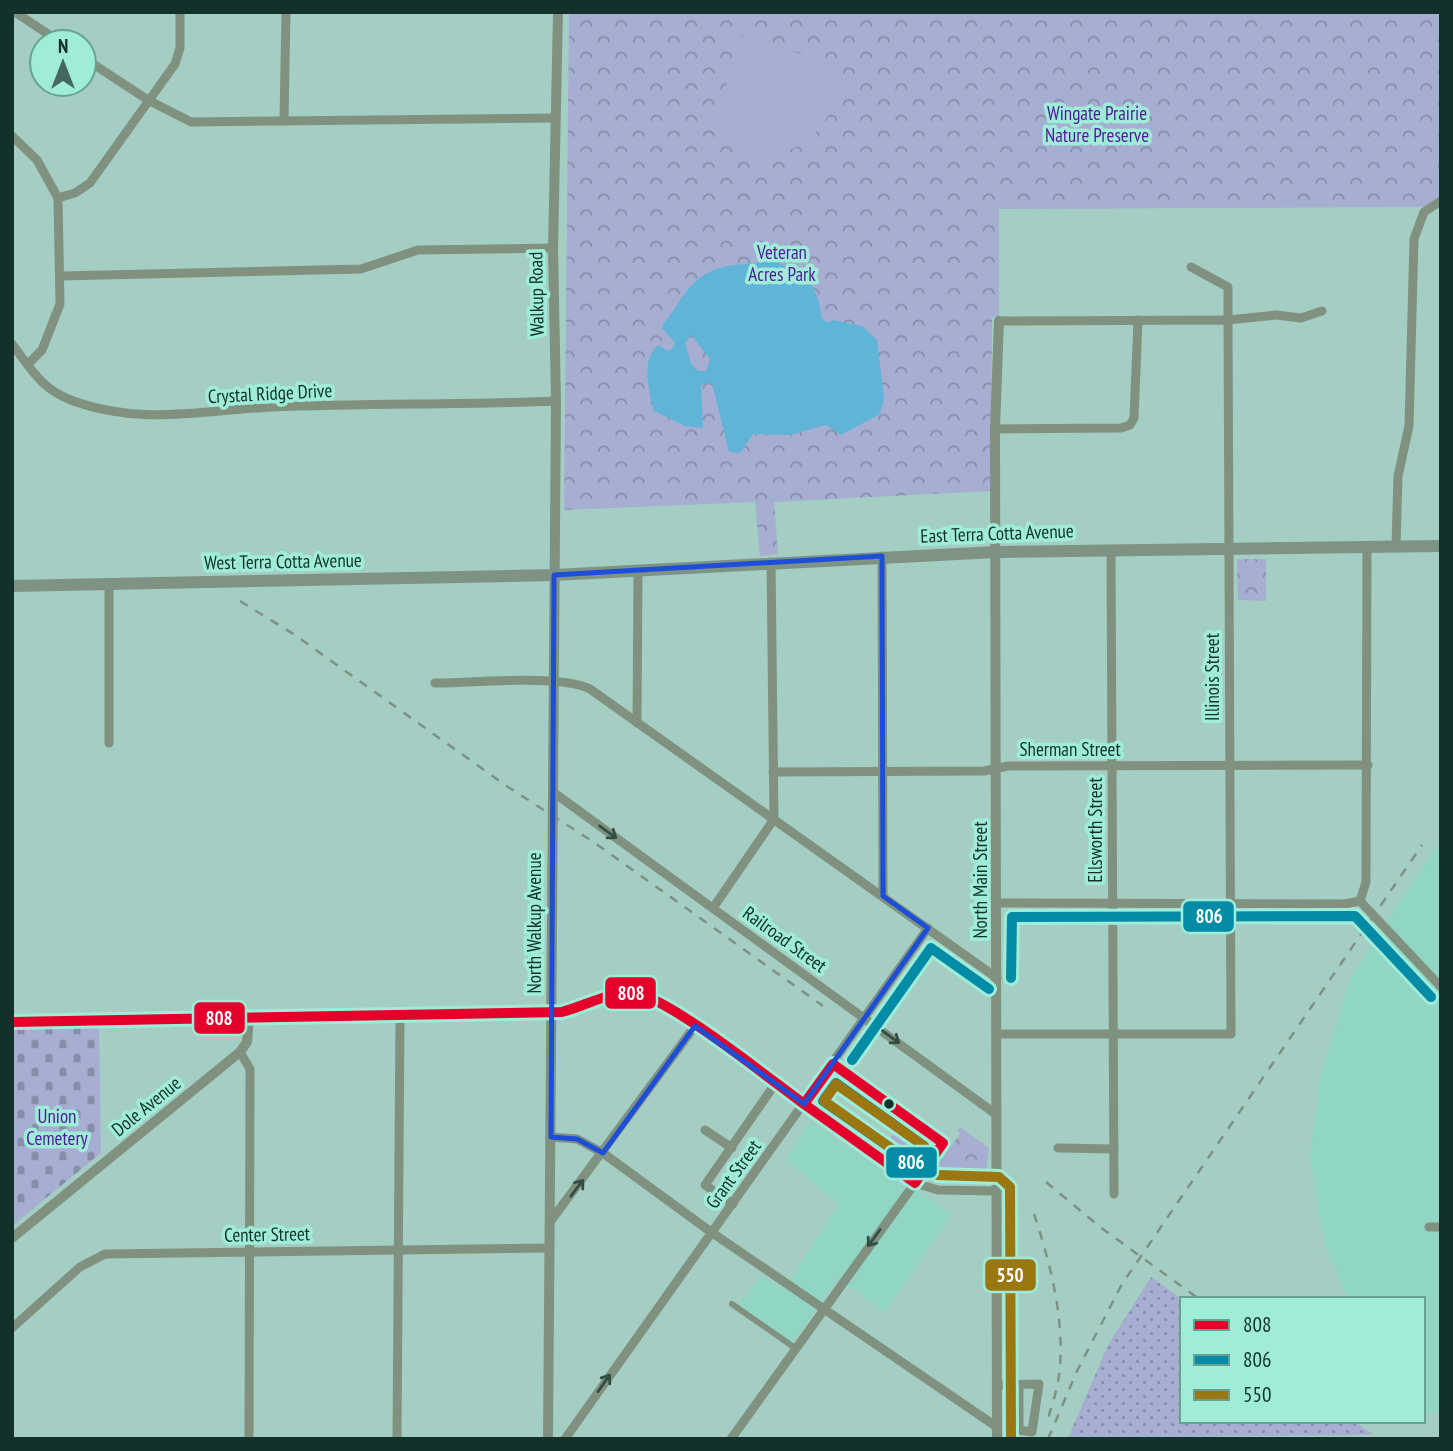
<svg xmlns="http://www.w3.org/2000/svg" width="1453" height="1451" viewBox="0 0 1453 1451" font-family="'PT Sans Narrow',sans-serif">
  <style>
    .built { fill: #91d5c5 }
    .grass { fill: url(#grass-dots) }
    .cemetery { fill: url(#cemetery-stones) }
    .park { fill: url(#park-crowns) }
    .garden { fill: #a6aed1 }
    .water { fill: #5fb4d8; fill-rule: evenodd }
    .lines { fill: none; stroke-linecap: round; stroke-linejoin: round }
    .pedestrian { stroke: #80927f; stroke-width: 6 }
    .minor { stroke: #80927f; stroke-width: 9 }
    .tertiary { stroke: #80927f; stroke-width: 10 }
    .secondary { stroke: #7e9383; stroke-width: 12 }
    .rail { stroke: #7d9284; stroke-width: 2.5; stroke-dasharray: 9 9; stroke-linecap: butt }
    .bus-1-casing { stroke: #9fecd9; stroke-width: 16 }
    .bus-2-casing { stroke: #9fecd9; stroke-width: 16 }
    .bus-3-casing { stroke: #9fecd9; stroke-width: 16 }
    .bus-1 { stroke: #e4002b; stroke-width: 10 }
    .bus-2 { stroke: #048ba5; stroke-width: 10 }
    .bus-3 { stroke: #9b7711; stroke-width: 10 }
    .oneway { stroke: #324e44 }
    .marked { fill: none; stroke: #1d4ed8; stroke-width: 5; stroke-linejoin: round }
    .bus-dot { fill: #11312a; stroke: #9fecd9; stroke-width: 2.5 }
    .labels { text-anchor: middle; stroke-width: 7; stroke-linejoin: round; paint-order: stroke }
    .park-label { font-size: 19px; fill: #521899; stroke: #9fecd9 }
    .street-label { font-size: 19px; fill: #11312a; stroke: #9fecd9 }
    .line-badge { stroke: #9fecd9; stroke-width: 2.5 }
    .badge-label { font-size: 19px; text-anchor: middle; font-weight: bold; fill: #fff }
  </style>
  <defs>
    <pattern id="grass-dots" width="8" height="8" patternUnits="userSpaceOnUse" patternTransform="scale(1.75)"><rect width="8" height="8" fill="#a6aed1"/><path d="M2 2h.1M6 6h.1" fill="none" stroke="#868eaa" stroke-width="1.8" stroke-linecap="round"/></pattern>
    <pattern id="cemetery-stones" width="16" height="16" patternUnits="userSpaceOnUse" patternTransform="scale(1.75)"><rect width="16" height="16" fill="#a6aed1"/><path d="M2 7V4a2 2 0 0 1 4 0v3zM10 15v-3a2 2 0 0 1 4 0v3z" fill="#868eaa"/></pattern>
    <pattern id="park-crowns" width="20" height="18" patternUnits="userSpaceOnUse" patternTransform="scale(1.75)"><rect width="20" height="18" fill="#a6aed1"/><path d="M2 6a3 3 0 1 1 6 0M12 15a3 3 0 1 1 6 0" fill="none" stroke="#868eaa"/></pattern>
  </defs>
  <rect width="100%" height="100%" fill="#a4cec4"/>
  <g class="built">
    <polygon points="1441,839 1441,1412 1423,1413 1423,1299 1348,1299 1325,1245 1310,1157 1320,1080 1350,978"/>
    <polygon points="810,1122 952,1214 885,1312 838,1279 792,1343 739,1304 761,1276 784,1289 839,1204 786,1160"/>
  </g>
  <polygon class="grass" points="1151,1277 1182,1299 1182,1421 1354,1421 1374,1435 1068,1438 1108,1345"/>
  <polygon class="cemetery" points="12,1027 99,1027 101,1153 12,1226"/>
  <g class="park">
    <polygon points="569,12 1441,12 1441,201 1430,207 999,209 999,316 992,317 991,491 774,502 778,554 760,556 755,502 564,510"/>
    <polygon points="1237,559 1266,559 1266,601 1238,600"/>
    <polygon points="903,1120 946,1152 960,1134 957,1131 960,1127 989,1148 985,1179 973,1184 930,1179 933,1174 923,1167 920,1171 885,1146"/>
  </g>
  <polygon class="garden" points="749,34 843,71 834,109 809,140 790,150 757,152 716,137 736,39"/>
  <path class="water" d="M775,261c31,15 42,21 47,57l6,5 5,-3 29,6 15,14 7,58 -4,16 -39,21 -15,-10 -36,10 -37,-1 -13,19 -11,-1 -17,-69 -11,2 2,43 -18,-2 -31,-15c-5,-18 -14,-54 5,-66l8,6 6,-3 2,-5 -13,-15c4,-10 10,-14 15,-23 28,-45 50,-38 98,-44zM691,335l19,24 -4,12h-8l-7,-7 -6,-21z"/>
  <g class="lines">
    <polyline class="pedestrian" points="732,1304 795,1348"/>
    <g class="minor">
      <polyline points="15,12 60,42"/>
      <polyline points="84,58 148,100 191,122 554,118"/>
      <polyline points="284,121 286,12"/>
      <polyline points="12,136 37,160 58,198 60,304 42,350 28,364"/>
      <polyline points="58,198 75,193 90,183 175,64 180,48 180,12"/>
      <polyline points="1191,267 1228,287 1228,320 1276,315 1301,318 1322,311"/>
      <polyline points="60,276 361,269 418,250 553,248"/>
      <path d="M12,344c20,26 29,45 61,57 70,25 130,9 200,6 95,-4 189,-2 283,-6"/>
      <polyline points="995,429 1121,428 1130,425 1134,418 1138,320"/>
      <polyline points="1396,546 1398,476 1409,426 1414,239 1424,212 1441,201"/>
      <polyline points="1111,550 1114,1194"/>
      <polyline points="882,556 883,896"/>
      <polyline points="109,584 109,743"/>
      <path d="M435,683c36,0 126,-9 155,6l407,289"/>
      <polyline points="637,723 638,570"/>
      <polyline points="773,772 984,771 1008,766 1368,765"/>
      <polyline points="553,792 997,1115"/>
      <polyline points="1360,901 1366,882 1367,547"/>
      <polyline points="1360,901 1441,987"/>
      <polyline points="998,903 1344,904 1360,901"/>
      <polyline points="713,908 774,819 771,562"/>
      <path d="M551,1012c38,-1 59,-27 100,-16l264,187 23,7 59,1"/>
      <polyline points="997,1034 1231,1034 1228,320 999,321"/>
      <polyline points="240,1052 250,1069 249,1439"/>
      <polyline points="705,1130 732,1148"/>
      <polyline points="551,1137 577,1139 603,1153 711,1232 997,1427"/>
      <polyline points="1058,1148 1114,1149"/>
      <polyline points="733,1204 705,1185 775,1084"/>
      <polyline points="550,1222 695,1026"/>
      <polyline points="1429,1227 1441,1227"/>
      <polyline points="12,1328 80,1267 105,1254 550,1248"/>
      <polyline points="997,1385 1039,1384 1032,1432 1019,1430 1019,1385"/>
      <polyline points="397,1439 400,1015"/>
      <polyline points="565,1439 928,928"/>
      <polyline points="731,1439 915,1183"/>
    </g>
    <g class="tertiary">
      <polyline points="12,1022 551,1012"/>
      <polyline points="12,1238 240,1052 247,1042 249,1017"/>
      <polyline points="548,1439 556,401 553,248 558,12"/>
      <polyline points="997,1439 995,429 999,321"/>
    </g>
    <polyline class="secondary" points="12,586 554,575 996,552 1441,546"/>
    <g class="rail">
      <polyline points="240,601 295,635 505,785 595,843 823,1006"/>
      <polyline points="1046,1182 1100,1227 1199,1299"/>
      <path d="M1034,1214c17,51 33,113 24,168 -2,12 -7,25 -10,37"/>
      <polyline points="1048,1439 1077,1371 1122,1284 1422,845"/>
    </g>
    <defs>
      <g id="bus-1">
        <path d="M12,1022l550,-10c23,-6 48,-21 72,-19 34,4 137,87 170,111"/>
        <polygon points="833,1064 943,1143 915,1183 804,1104"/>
      </g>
      <g id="bus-2">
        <polyline points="1011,978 1012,917 1355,916 1431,997"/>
        <polyline points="852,1060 931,948 989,989"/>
        <polygon points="836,1083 924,1146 912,1163 823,1101"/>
      </g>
      <g id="bus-3">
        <polygon points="836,1084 924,1146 912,1163 824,1101"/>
        <polyline points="938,1175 999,1177 1010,1187 1011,1439"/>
      </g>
    </defs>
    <use href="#bus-1" class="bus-1-casing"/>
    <use href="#bus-2" class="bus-2-casing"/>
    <use href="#bus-3" class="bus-3-casing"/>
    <use href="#bus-1" class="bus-1"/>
    <use href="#bus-2" class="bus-2"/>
    <use href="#bus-3" class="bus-3"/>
  </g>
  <defs><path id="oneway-shaft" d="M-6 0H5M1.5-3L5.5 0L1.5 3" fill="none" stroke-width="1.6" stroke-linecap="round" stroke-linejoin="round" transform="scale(1.75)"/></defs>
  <g class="oneway">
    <use href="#oneway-shaft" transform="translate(608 832) rotate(36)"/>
    <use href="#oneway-shaft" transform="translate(891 1037) rotate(36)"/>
    <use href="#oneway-shaft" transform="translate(577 1188) rotate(-53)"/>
    <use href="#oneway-shaft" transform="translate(874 1238) rotate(126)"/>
    <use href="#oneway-shaft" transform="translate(604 1383) rotate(-55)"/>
  </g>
  <path class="marked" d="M882,556l1,340 45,32 -124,176 -109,-78 -92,127 -26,-14 -26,-2 3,-562z"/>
  <circle class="bus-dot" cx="889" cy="1104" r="6"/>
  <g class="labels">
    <g class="park-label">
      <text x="1097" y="120">Wingate Prairie<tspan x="1097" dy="22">Nature Preserve</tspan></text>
      <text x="782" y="259">Veteran<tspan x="782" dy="22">Acres Park</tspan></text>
      <text x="57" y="1123">Union<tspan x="57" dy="22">Cemetery</tspan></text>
    </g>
    <g class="street-label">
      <text transform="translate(536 294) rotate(-91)" y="7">Walkup Road</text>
      <text transform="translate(270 393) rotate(-3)" y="7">Crystal Ridge Drive</text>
      <text transform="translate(997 533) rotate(-2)" y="7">East Terra Cotta Avenue</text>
      <text transform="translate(283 561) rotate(-1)" y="7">West Terra Cotta Avenue</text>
      <text transform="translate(1212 677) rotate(-90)" y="7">Illinois Street</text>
      <text x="1070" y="756">Sherman Street</text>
      <text transform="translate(1095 830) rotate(-90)" y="7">Ellsworth Street</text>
      <text transform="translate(980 880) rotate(-90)" y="7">North Main Street</text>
      <text transform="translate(534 923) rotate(-90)" y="7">North Walkup Avenue</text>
      <text transform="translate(785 939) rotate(36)" y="7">Railroad Street</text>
      <text transform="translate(146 1106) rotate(-39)" y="7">Dole Avenue</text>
      <text transform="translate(733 1174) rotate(-54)" y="7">Grant Street</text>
      <text transform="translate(267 1234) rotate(-1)" y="7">Center Street</text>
    </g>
  </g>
  <g class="line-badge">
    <rect x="1182" y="900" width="53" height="33" rx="7" fill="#048ba5"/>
    <rect x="604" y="976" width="53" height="34" rx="7" fill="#e4002b"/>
    <rect x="193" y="1001" width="53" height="34" rx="7" fill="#e4002b"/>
    <rect x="885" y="1146" width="53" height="33" rx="7" fill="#048ba5"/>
    <rect x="984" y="1258" width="53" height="34" rx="7" fill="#9b7711"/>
  </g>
  <g class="badge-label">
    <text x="1209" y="923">806</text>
    <text x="631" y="1000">808</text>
    <text x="219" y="1025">808</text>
    <text x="911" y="1169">806</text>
    <text x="1010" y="1282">550</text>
  </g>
  <rect width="1453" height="1451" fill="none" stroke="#11312a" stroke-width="28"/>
  <rect x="1180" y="1297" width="245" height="126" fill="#9fecd9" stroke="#66a193" stroke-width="2"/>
  <rect x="1194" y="1320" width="35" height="10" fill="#e4002b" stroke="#66a193" stroke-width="2"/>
  <text x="1243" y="1332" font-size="21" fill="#11312a">808</text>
  <rect x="1194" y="1355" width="35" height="10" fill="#048ba5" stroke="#66a193" stroke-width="2"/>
  <text x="1243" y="1367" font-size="21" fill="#11312a">806</text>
  <rect x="1194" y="1390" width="35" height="10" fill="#9b7711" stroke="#66a193" stroke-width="2"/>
  <text x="1243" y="1402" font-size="21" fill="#11312a">550</text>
  <g transform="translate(63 63)"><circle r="33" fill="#9fecd9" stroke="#66a193" stroke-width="2"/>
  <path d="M0-5L12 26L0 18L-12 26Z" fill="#446860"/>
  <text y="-10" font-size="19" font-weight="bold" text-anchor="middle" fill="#11312a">N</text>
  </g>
</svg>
